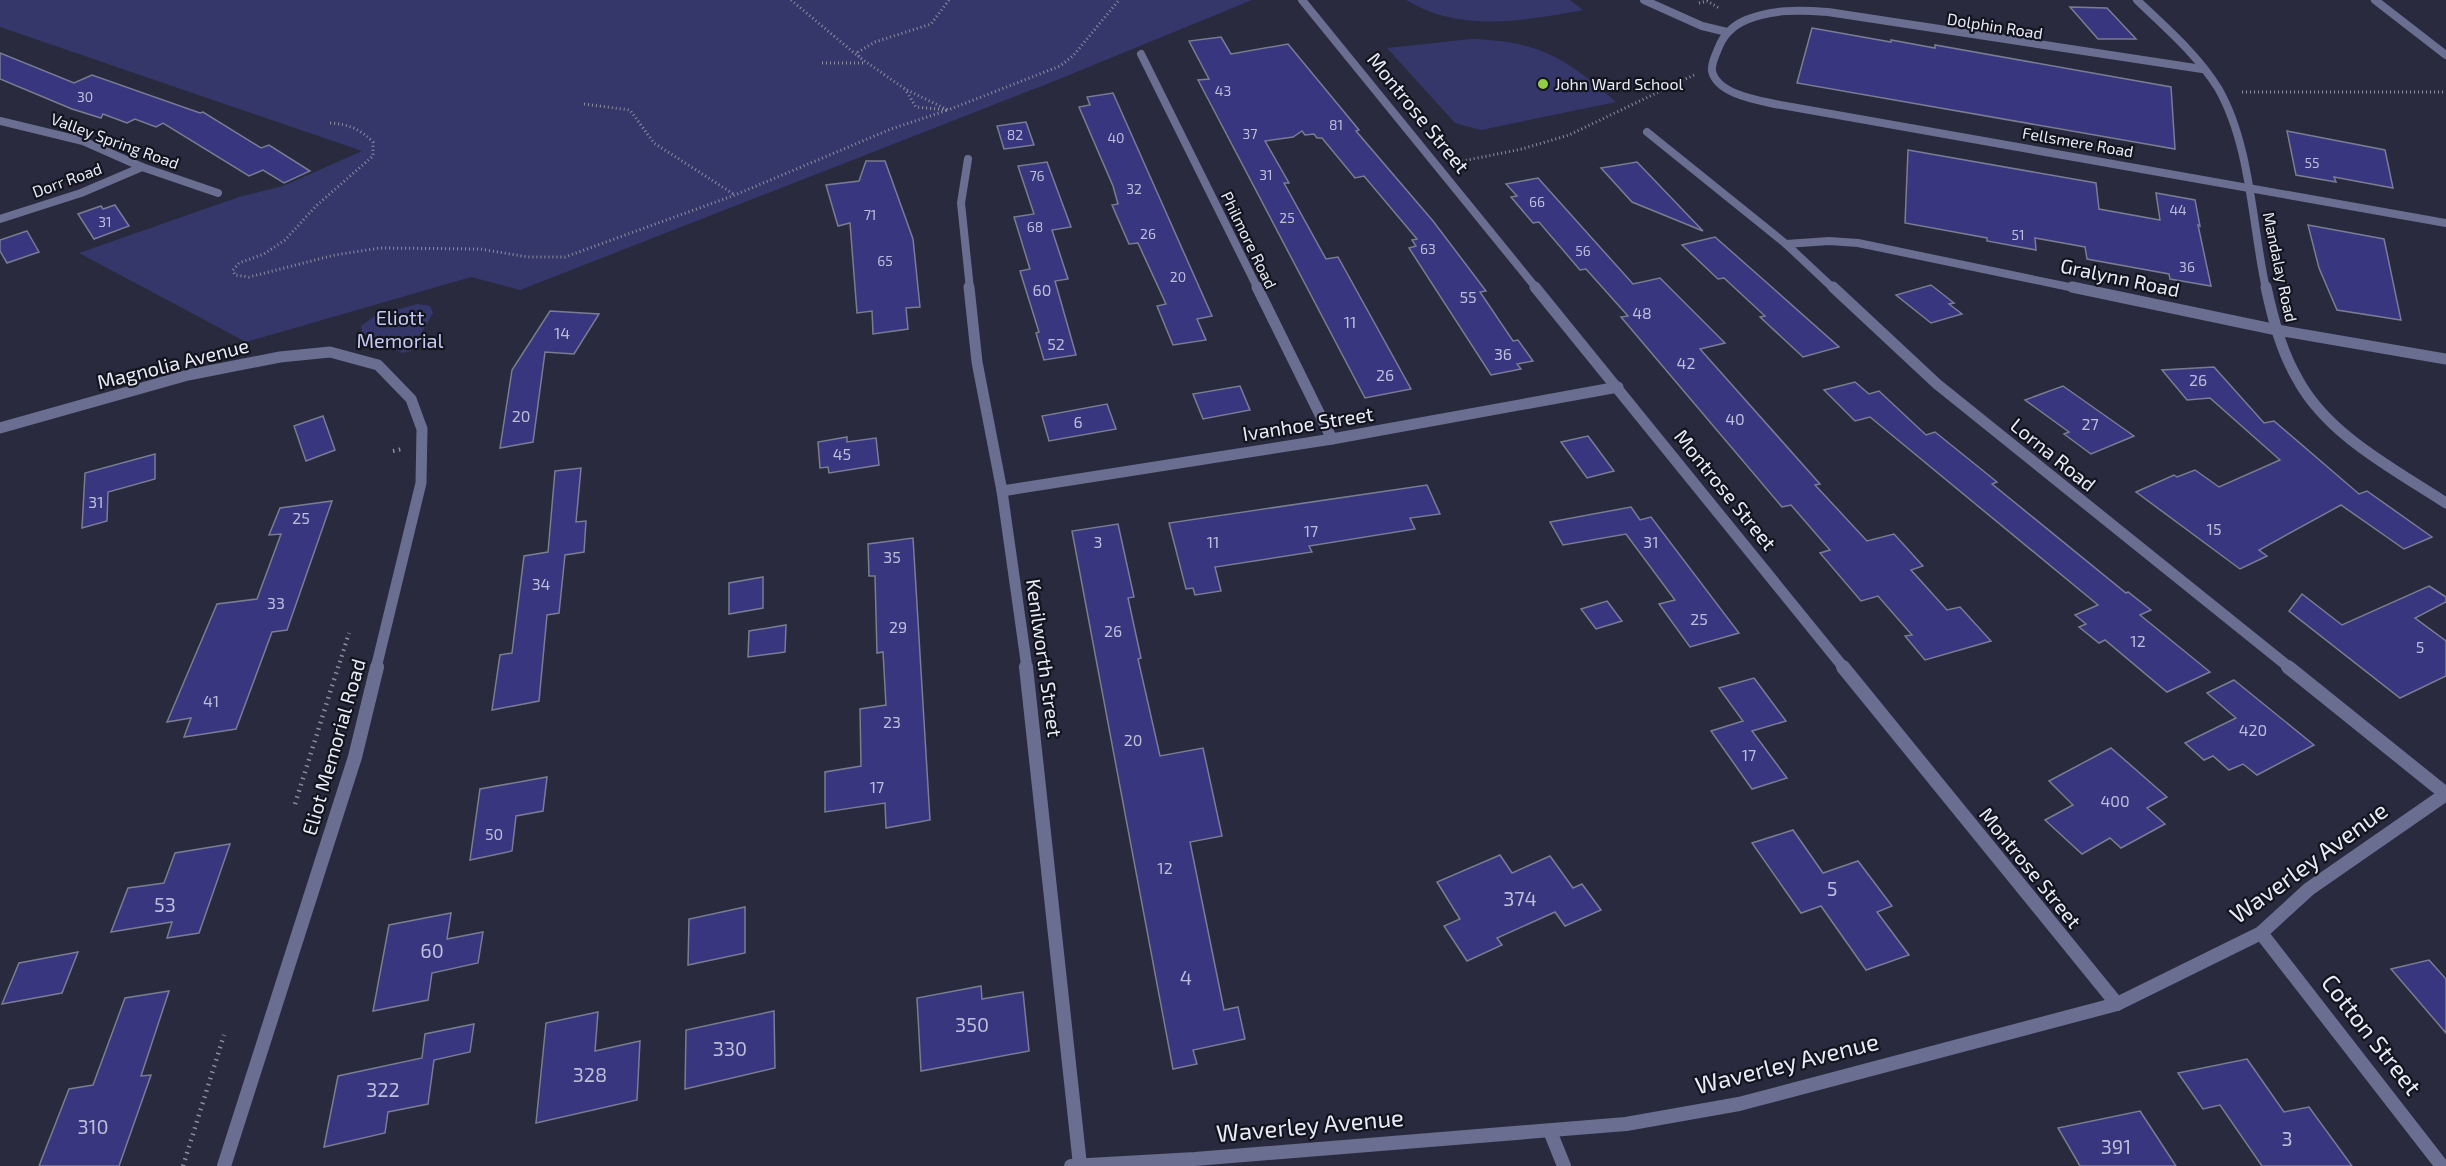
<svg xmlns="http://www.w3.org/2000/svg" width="2446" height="1166" viewBox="0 0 2446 1166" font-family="'Exo 2',sans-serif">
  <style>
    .green { fill: #35376a }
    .building { fill: #37367e; stroke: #7a7c93; stroke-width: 1.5 }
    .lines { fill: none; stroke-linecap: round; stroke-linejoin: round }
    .path-far2 { stroke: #8c8e9e; stroke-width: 3; stroke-dasharray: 1 3; stroke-linecap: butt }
    .path-far1 { stroke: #8c8e9e; stroke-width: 4; stroke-dasharray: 1.5 4.5; stroke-linecap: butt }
    .path { stroke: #8c8e9e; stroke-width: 4.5; stroke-dasharray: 1.5 5; stroke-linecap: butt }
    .service { stroke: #6a6e90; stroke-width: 8 }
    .minor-far2 { stroke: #6a6e90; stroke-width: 8 }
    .minor-far1 { stroke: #6a6e90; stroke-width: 11 }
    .minor { stroke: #6a6e90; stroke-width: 14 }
    .tertiary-far1 { stroke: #6a6e90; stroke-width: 8 }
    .tertiary { stroke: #6a6e90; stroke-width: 14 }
    .poi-dot { fill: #91cd40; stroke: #13141d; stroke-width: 2 }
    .labels { text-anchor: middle; stroke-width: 4.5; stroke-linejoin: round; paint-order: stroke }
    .far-number-label { font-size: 14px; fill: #bcbeda }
    .far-street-label { font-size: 16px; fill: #e9ebf8; stroke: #13141d }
    .far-poi-label { font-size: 16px; fill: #e9ebf8; stroke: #13141d; text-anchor: start }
    .number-label { font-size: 16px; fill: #bcbeda }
    .street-label { font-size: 20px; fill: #e9ebf8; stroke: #13141d }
    .park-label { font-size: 20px; fill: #c4c8f3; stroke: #13141d }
    .near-number-label { font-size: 20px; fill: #bcbeda }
    .near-street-label { font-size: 24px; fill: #e9ebf8; stroke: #13141d }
  </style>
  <rect width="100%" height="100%" fill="#292a3e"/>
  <g class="green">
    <polygon points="0,0 1252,0 1052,82 520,290 471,277 246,342 79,253 239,197 283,186 362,151 0,27"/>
    <path d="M1406,0h164l13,10c-59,11 -123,23 -177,-10z"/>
    <path d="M1471,39c68,2 95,19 145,63l-135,28 -26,-7 -68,-75z"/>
    <polygon points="417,304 430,306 433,313 411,351 402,353 362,332 361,326 375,316"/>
  </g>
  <g class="building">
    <polygon points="2070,7 2107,8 2136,39 2098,39"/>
    <polygon points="1812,28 1891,42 1891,40 1935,48 1935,45 2171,87 2175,149 1797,83"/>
    <polygon points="1221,37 1231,54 1288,44 1359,130 1356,131 1433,221 1486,291 1480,292 1513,341 1518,340 1533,361 1517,364 1521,369 1491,375 1409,248 1416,246 1412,240 1417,239 1364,176 1355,178 1322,138 1317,138 1314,134 1305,135 1302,131 1293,137 1265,141 1289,183 1284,183 1326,259 1338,257 1411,389 1365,398 1198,80 1209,79 1189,41"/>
    <polygon points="0,53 74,83 92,75 200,113 203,112 261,148 269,145 310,171 284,183 263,170 249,176 163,123 156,127 135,119 127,123 103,114 101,118 72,109 0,79"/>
    <polygon points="1113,93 1212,316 1197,319 1206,340 1173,345 1157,306 1166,304 1138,243 1129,244 1112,205 1118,204 1113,186 1079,107 1090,105 1087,97"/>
    <polygon points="1026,122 1034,145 1004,149 997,126"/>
    <polygon points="2287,131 2385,150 2393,188 2334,177 2336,182 2296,175"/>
    <polygon points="1908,150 2096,183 2099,209 2160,220 2156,193 2195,200 2200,226 2198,225 2211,286 2170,279 2169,274 2087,259 2085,247 2035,238 2036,250 1987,241 1987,238 1905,223"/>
    <polygon points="866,161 885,161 913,239 920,307 906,308 908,329 873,334 872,311 857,313 850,223 838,226 826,185 859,181"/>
    <polygon points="1047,162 1071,227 1052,230 1068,279 1055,281 1076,355 1044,360 1036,333 1039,332 1020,271 1030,269 1014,217 1034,214 1018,166"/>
    <polygon points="1637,162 1703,231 1632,202 1601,168"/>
    <polygon points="1538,178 1633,284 1660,278 1725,343 1700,349 1820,484 1815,485 1867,541 1894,534 1923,566 1911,570 1947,610 1960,607 1991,641 1925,660 1905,636 1912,635 1878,596 1861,601 1820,553 1830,550 1791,505 1782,507 1621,317 1628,316 1586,269 1580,270 1539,222 1533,223 1511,197 1517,196 1506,184"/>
    <polygon points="115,205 129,226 94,239 78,214 101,206 103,209"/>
    <polygon points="2308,225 2384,239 2401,320 2337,310 2319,268"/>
    <polygon points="27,231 39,252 7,263 0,251 0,240"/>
    <polygon points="1715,237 1766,282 1839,347 1803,357 1760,317 1765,316 1724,278 1718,279 1682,245"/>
    <polygon points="1931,285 1954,303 1949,304 1962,314 1931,323 1896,295"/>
    <polygon points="550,311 599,314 574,354 545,352 533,442 500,448 512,370"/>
    <polygon points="2214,367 2264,423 2274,421 2359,494 2367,491 2432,537 2404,549 2341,505 2259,550 2267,556 2240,569 2136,492 2174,475 2177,477 2195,470 2219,487 2280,460 2210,398 2187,400 2162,370"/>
    <polygon points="1855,382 1869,394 1879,391 1926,435 1935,432 1997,482 1992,484 2126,593 2128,592 2151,610 2140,615 2210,672 2167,692 2105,640 2099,643 2079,627 2086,624 2075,615 2098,605 1870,417 1855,421 1824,390"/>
    <polygon points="1240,386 1250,410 1203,419 1193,394"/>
    <polygon points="2063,386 2107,417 2134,436 2091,454 2064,434 2069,432 2025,400"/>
    <polygon points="1107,404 1116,429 1049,441 1042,416"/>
    <polygon points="323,416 335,450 306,461 294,426"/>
    <polygon points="1588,436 1614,471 1587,478 1561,442"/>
    <polygon points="847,437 847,442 876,438 879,465 829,473 828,467 820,468 818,442"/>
    <polygon points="155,454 155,479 108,492 107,521 82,528 85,473"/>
    <polygon points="581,468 576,522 586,521 584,552 565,555 559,613 547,615 539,701 492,710 500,655 512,653 524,556 548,552 555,471"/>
    <polygon points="1427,485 1440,514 1410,518 1415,529 1309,546 1312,552 1215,567 1221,591 1195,595 1193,588 1186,589 1169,523"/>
    <polygon points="332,501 287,630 272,632 236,729 184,737 191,718 167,722 217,604 257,599 281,534 269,535 280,508"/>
    <polygon points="1631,507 1640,520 1651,517 1739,633 1690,647 1659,604 1675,600 1626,534 1563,545 1550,522"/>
    <polygon points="1118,524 1134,597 1128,598 1141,658 1138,659 1160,756 1203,748 1222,836 1190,842 1224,1010 1238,1007 1245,1039 1193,1050 1197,1064 1173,1069 1072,531"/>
    <polygon points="913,538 930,820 886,828 885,803 825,812 825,772 861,766 860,709 886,705 883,652 877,653 875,576 869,576 868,544"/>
    <polygon points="763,577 763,608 729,614 729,583"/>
    <polygon points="2429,586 2446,597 2446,602 2415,618 2446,641 2446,676 2400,698 2289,611 2302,594 2342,625"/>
    <polygon points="1607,601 1622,621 1596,629 1581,609"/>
    <polygon points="786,625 785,652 748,657 749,631"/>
    <polygon points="1754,678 1786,721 1752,731 1787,778 1752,789 1711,731 1743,721 1719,688"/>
    <polygon points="2234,680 2314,745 2257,775 2243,764 2229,770 2213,756 2204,760 2185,743 2236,718 2207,693"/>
    <polygon points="2111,748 2167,797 2147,808 2165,824 2121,848 2110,838 2082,854 2045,820 2073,805 2049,781"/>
    <polygon points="547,777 543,811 516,816 512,851 470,860 480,789"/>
    <polygon points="1793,830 1823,873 1858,861 1892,906 1877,912 1909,955 1866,970 1821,906 1801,913 1752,843"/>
    <polygon points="230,844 199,933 167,938 172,922 111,932 128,888 164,883 175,853"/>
    <polygon points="1500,855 1512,873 1550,856 1573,888 1582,884 1601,910 1565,926 1555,912 1497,938 1502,945 1467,961 1444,926 1460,919 1437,882"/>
    <polygon points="745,907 745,953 688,965 689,919"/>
    <polygon points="451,913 447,939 483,932 478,963 432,973 428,1000 373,1011 389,925"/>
    <polygon points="78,952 62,993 2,1004 19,963"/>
    <polygon points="2429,960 2446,979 2446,1033 2391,969"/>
    <polygon points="981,986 982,999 1023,992 1029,1051 921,1071 917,998"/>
    <polygon points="169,991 141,1076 151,1075 119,1166 39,1166 69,1089 93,1085 125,998"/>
    <polygon points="774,1011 775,1068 685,1089 686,1030"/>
    <polygon points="598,1012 595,1051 640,1041 637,1100 536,1123 546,1023"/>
    <polygon points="474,1024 470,1052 434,1060 428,1104 388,1112 385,1133 324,1147 338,1076 422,1058 425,1034"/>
    <polygon points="2247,1059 2284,1112 2309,1107 2352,1166 2262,1166 2220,1105 2203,1109 2178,1073"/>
    <polygon points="2140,1111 2176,1166 2080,1166 2058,1128"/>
  </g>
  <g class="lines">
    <g class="path-far2">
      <polyline points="791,0 859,57"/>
      <polyline points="949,0 931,24 875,42 858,52 859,57 905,89 948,110 1060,66 1073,56 1119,0"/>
      <polyline points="1699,3 1707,1 1719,8"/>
      <polyline points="822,63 866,63"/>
      <polyline points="2242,92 2446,92"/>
      <polyline points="584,104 630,110 654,143 735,195"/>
      <path d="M330,123c18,1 30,6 43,19v14l-57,50 -31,34 -21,14 -25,9 -6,7 2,5 14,2 86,-22 45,-7 100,1 48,8h37l170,-62 156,-66 57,-19 -32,-3 -11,-18"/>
      <polyline points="1458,162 1522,149 1569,135 1694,75"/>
    </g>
    <g class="path-far1">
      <polyline points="393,451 402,449"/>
      <polyline points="338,668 349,633"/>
    </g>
    <g class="path">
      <polyline points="295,804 338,667"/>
      <polyline points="183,1166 224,1035"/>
    </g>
    <polyline class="service" points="1644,0 1702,26 1727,32"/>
    <g class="minor-far2">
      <polyline points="1302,0 1537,289"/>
      <path d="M2137,0c28,27 60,54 81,88 33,57 34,138 48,201"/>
      <polyline points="1141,54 1258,289"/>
      <path d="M2202,69l-374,-57c-28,-2 -56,-3 -82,8 -14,6 -23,15 -28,29 -3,7 -7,15 -6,22 5,23 45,29 63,33l671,119"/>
      <polyline points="0,121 83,141 142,167 218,193"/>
      <polyline points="1647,132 1786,244 1834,289"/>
      <polyline points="968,159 961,203 970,289"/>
      <polyline points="0,219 81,193 142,167"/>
      <polyline points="1786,244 1829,241 1858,243 2079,289"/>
    </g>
    <g class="minor-far1">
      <polyline points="969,287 977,362 1002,491 1027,668"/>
      <polyline points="1257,287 1332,439"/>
      <polyline points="1535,287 1844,668"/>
      <polyline points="1833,287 1937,384 2290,668"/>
      <polyline points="2072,287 2277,330 2446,359"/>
      <path d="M2266,287c7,32 15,63 31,91 30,57 97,91 149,125"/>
      <polyline points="0,428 188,375 280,357 330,352 378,365 411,399 422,429 421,483 376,668"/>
      <polyline points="1002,491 1332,439 1618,387"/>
    </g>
    <g class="minor">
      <polyline points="1026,667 1080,1165"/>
      <polyline points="1843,667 2117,1004"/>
      <polyline points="2288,667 2446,794"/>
      <polyline points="2261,933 2442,1166"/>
      <polyline points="1550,1131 1564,1166"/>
      <polyline points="224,1166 355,757 377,667"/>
    </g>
    <polyline class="tertiary-far1" points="2375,0 2446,55"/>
    <polyline class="tertiary" points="1071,1166 1195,1159 1626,1124 1739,1104 2117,1004 2261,933 2309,889 2446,794"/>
  </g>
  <circle class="poi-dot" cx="1543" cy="84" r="6"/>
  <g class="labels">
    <g class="far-number-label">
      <text x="1223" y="96">43</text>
      <text x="85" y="102">30</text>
      <text x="1336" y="130">81</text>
      <text x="1250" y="139">37</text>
      <text x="1015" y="140">82</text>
      <text x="1116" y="143">40</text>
      <text x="2312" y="168">55</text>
      <text x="1266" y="180">31</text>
      <text x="1037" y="181">76</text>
      <text x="1134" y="194">32</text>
      <text x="1537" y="207">66</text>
      <text x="2178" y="215">44</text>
      <text x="870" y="220">71</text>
      <text x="1287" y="223">25</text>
      <text x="105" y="227">31</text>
      <text x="1035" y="232">68</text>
      <text x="1148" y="239">26</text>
      <text x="2018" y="240">51</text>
      <text x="1428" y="254">63</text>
      <text x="1583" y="256">56</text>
      <text x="885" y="266">65</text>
      <text x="2187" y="272">36</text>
      <text x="1178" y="282">20</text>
    </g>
    <g class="far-street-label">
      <text transform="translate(1995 26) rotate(9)" y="6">Dolphin Road</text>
      <text transform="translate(115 141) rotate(20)" y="6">Valley Spring Road</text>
      <text transform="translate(2078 142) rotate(10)" y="6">Fellsmere Road</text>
      <text transform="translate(67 180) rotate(-20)" y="6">Dorr Road</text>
      <text transform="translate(1249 240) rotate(64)" y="6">Philmore Road</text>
      <text transform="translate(2280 267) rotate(78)" y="6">Mandalay Road</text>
    </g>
    <g class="far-poi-label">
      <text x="1555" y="90">John Ward School</text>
    </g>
    <g class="number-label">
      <text x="1042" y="296">60</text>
      <text x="1468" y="303">55</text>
      <text x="1642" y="319">48</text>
      <text x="1350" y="328">11</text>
      <text x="562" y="339">14</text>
      <text x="1056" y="350">52</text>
      <text x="1503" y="360">36</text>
      <text x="1686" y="369">42</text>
      <text x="1385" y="381">26</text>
      <text x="2198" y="386">26</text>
      <text x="521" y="422">20</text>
      <text x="1735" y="425">40</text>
      <text x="1078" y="428">6</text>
      <text x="2090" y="430">27</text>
      <text x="842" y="460">45</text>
      <text x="96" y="508">31</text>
      <text x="301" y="524">25</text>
      <text x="2214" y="535">15</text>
      <text x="1311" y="537">17</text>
      <text x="1098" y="548">3</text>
      <text x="1213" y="548">11</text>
      <text x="1651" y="548">31</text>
      <text x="892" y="563">35</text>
      <text x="541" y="590">34</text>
      <text x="276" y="609">33</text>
      <text x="1699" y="625">25</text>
      <text x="898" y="633">29</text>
      <text x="1113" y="637">26</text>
      <text x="2138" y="647">12</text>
      <text x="2420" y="653">5</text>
      <text x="211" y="707">41</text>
      <text x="892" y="728">23</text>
      <text x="2253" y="736">420</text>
      <text x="1133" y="746">20</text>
      <text x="1749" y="761">17</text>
      <text x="877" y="793">17</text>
      <text x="2115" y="807">400</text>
      <text x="494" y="840">50</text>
      <text x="1165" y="874">12</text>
    </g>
    <g class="street-label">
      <text transform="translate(1418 113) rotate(51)" y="7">Montrose Street</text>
      <text transform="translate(2120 278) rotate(12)" y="7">Gralynn Road</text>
      <text transform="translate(173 364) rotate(-14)" y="7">Magnolia Avenue</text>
      <text transform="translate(1308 424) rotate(-9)" y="7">Ivanhoe Street</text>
      <text transform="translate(2053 455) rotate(39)" y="7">Lorna Road</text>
      <text transform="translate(1725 490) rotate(51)" y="7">Montrose Street</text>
      <text transform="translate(1044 658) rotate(82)" y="7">Kenilworth Street</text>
      <text transform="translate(334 747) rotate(-74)" y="7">Eliot Memorial Road</text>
      <text transform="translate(2030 868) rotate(51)" y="7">Montrose Street</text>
    </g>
    <g class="park-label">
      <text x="400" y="325">Eliott<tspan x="400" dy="23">Memorial</tspan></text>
    </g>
    <g class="near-number-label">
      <text x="1832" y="896">5</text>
      <text x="1520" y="906">374</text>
      <text x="165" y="912">53</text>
      <text x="432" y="958">60</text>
      <text x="1186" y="985">4</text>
      <text x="972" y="1032">350</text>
      <text x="730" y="1056">330</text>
      <text x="590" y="1082">328</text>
      <text x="383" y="1097">322</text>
      <text x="93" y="1134">310</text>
      <text x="2287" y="1146">3</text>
      <text x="2116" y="1154">391</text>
    </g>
    <g class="near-street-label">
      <text transform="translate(2309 863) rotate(-36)" y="8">Waverley Avenue</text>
      <text transform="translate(2371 1035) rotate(52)" y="8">Cotton Street</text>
      <text transform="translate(1787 1064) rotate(-14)" y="8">Waverley Avenue</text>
      <text transform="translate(1310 1126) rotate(-5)" y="8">Waverley Avenue</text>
    </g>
  </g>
</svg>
